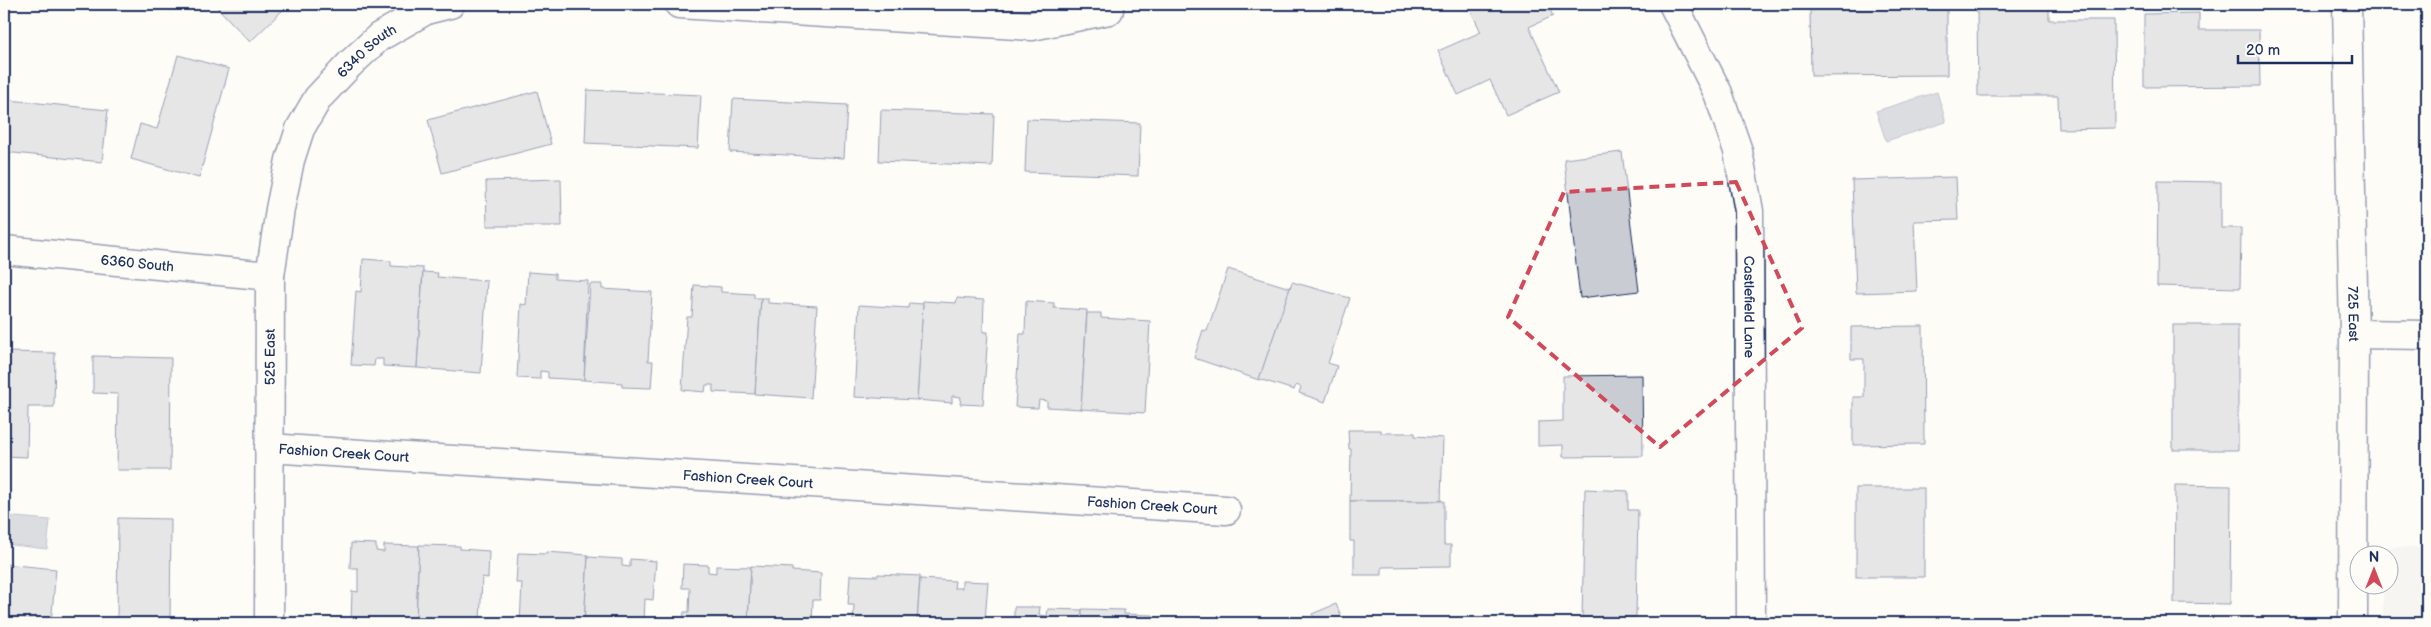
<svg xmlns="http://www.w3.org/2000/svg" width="2431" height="627" viewBox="0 0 2431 627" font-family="'Balsamiq Sans',sans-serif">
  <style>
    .built { fill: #edeeec }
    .water { fill: #b3b8c5; stroke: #76819c }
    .building { fill: #c9ccd3; stroke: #1b2f5e }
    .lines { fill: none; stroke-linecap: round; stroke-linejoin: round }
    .minor-casing { stroke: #1b2f5e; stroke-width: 31 }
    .tertiary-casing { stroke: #1b2f5e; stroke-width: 31 }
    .minor { stroke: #fdfcf7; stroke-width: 28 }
    .tertiary { stroke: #fdfcf7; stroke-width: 28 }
    .marked { fill: none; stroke: #d1495b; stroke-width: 4; stroke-dasharray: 10 6; stroke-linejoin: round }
    .labels { text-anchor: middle; stroke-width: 4; stroke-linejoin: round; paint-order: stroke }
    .street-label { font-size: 14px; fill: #1b2f5e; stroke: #fdfcf7 }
  </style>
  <rect width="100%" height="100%" fill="#fdfcf7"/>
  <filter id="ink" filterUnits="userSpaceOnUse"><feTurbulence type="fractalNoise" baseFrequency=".02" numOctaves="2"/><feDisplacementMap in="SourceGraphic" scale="10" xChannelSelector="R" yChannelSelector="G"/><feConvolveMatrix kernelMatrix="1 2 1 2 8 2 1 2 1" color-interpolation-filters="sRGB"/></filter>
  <g filter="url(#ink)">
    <polygon class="built" points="2383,547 2427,547 2427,623 2383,623 2383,585 2388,584 2388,554 2383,554"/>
    <g class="water">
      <polygon points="1937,92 1946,122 1886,141 1876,111"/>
      <polygon points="4,516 50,520 47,549 4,544"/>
    </g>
    <g class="building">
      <polygon points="214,4 289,4 250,42"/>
      <polygon points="1476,4 1547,4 1553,16 1529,27 1559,92 1506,115 1490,80 1458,95 1438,51 1481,32 1469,7"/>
      <polygon points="1977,8 2049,8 2049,20 2114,20 2115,128 2059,129 2058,96 1978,96"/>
      <polygon points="1947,9 1947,75 1811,76 1810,10"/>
      <polygon points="2199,13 2199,30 2259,30 2260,86 2144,87 2144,14"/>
      <polygon points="178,55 229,69 199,178 131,159 140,124 157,129"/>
      <polygon points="587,90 701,95 698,148 585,143"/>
      <polygon points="537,91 551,144 442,173 428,120"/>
      <polygon points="733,99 847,105 844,158 730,152"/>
      <polygon points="9,100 108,110 102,162 4,152"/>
      <polygon points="881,110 994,114 992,166 879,161"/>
      <polygon points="1027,119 1140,123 1138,176 1025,172"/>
      <polygon points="1622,152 1639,291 1580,298 1564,159"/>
      <polygon points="1956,177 1958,220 1914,221 1917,291 1856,293 1852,180"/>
      <polygon points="561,179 562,226 487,226 486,181"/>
      <polygon points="2158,181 2221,182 2221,228 2241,228 2240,288 2157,286"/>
      <polygon points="363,259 391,261 391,266 423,268 417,368 383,366 383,359 375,359 374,366 351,365 356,291 361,292"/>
      <polygon points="1228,269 1290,288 1259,380 1194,358 1203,330 1207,331"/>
      <polygon points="423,272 438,273 437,277 487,281 481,373 417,368"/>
      <polygon points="528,272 555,274 555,279 588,281 584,380 548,378 548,372 540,371 540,379 517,378 521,304 526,305"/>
      <polygon points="1292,282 1350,298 1328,363 1337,366 1325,402 1299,393 1301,387 1296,385 1294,390 1259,379"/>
      <polygon points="590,284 602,284 602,289 652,292 648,361 653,361 651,388 622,387 622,383 584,380"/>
      <polygon points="694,285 721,287 721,292 754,294 754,298 761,298 755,394 713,392 713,385 706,385 705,392 682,390 687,317 692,317"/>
      <polygon points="761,298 768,298 768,303 817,306 811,398 755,394"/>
      <polygon points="957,298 984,300 983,332 988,332 983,405 960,404 961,397 952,396 952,403 917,400 923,301 956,303"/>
      <polygon points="1026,301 1054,303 1054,308 1087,310 1081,409 1047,407 1047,401 1039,400 1038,408 1015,407 1020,334 1025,334"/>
      <polygon points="909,303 923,304 917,400 854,397 859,305 908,308"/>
      <polygon points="1087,313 1101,313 1101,318 1150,321 1145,413 1081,409"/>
      <rect x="2173" y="325" width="65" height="125"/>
      <polygon points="1923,326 1924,444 1853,445 1853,397 1864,397 1864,359 1851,359 1851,327"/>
      <polygon points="4,352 55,353 54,407 28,407 27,457 4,456"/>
      <polygon points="93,356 171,358 170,470 117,470 118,394 93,393"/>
      <polygon points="1642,375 1643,456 1563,457 1563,445 1538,446 1538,422 1563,421 1563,376"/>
      <polygon points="1348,430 1381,430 1381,433 1415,433 1415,436 1443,438 1441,501 1350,501 1351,449 1349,449"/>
      <polygon points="2175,485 2231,486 2230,604 2174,603"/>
      <rect x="1856" y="488" width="68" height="89"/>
      <polygon points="1585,489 1628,491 1628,510 1638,510 1636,617 1582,617"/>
      <polygon points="1350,501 1444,501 1444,545 1451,545 1451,566 1382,567 1382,575 1354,575 1354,541 1350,541"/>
      <polygon points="118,518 171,519 170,623 117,623"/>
      <polygon points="351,543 376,544 376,551 384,552 384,545 419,546 416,623 351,623 352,591 358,592 358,568 350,568"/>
      <polygon points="419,545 460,546 460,549 489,551 488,578 482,577 480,623 416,623"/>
      <polygon points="546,552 588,555 584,623 520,623 522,583 516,583 518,553 546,554"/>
      <polygon points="588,557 622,559 622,566 630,567 630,559 656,561 653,600 645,599 644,623 584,623"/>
      <polygon points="4,564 56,569 51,623 4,621"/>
      <polygon points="683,564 708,565 708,572 716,573 716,566 751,567 748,623 683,623 684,612 689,612 690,588 682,588"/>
      <polygon points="751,566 792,568 792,571 821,573 820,600 813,600 812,623 748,623"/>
      <polygon points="878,574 920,576 917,623 853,623 854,605 848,605 850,575 878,576"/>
      <polygon points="920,579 955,581 954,588 962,588 962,581 988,582 985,621 977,621 977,623 917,623"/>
      <polygon points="1336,604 1344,623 1289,623 1305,617 1308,622 1315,619 1312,614"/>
      <polygon points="1014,607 1040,607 1039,615 1047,616 1048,609 1082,610 1082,623 1014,623"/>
      <polygon points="1082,609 1124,610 1124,614 1153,615 1152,623 1082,623"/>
    </g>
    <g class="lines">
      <defs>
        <g id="minor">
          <polyline points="679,4 1032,26 1109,10 1107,4"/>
          <path id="s1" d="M1673,4l45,89 20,58 11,60 2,412"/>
          <path id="s2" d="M4,250l266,26"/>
          <polyline points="2354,334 2427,335"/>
          <path id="s3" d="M269,448l957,62"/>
          <path id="s4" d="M269,623l1,-347 10,-67 10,-49 10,-31 18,-31 32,-34 29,-27 47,-27 24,-6"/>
        </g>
        <g id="tertiary">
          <path id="s5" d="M2347,4l7,330 -1,289"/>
        </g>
      </defs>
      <use href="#minor" class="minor-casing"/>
      <use href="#tertiary" class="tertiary-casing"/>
      <use href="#minor" class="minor"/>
      <use href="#tertiary" class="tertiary"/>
    </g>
  </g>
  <path d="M0 0H2431V627H0ZM1736,182l66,146 -142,119 -152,-130 56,-125z" fill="#fdfcf7" fill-opacity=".55" fill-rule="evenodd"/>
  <path class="marked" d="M1736,182l66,146 -142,119 -152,-130 56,-125z"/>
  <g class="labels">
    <g class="street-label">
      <text dy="5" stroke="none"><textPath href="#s4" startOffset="601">6340 South</textPath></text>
      <text dy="5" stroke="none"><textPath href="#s2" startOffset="134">6360 South</textPath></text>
      <text dy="5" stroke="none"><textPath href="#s1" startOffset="318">Castlefield Lane</textPath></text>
      <text dy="5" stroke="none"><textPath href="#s5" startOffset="310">725 East</textPath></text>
      <text dy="5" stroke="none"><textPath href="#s4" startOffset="266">525 East</textPath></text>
      <text dy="5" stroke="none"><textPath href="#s3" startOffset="75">Fashion Creek Court</textPath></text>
      <text dy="5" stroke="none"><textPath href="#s3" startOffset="480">Fashion Creek Court</textPath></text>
      <text dy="5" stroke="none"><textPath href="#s3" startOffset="885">Fashion Creek Court</textPath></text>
    </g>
  </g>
  <rect width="2431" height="627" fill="none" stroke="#fdfcf7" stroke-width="20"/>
  <rect x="10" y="10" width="2411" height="607" fill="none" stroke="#1b2f5e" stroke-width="2" filter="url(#ink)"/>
  <g transform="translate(2374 570)"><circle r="24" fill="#fdfcf7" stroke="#a3aaba"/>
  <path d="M0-4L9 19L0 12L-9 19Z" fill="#d1495b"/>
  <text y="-8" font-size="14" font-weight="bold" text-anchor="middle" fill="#1b2f5e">N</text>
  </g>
  <path d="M2238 55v8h114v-8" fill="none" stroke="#1b2f5e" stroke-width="2.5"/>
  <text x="2246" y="55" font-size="15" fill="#1b2f5e" stroke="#fdfcf7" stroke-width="4" paint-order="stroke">20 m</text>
</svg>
